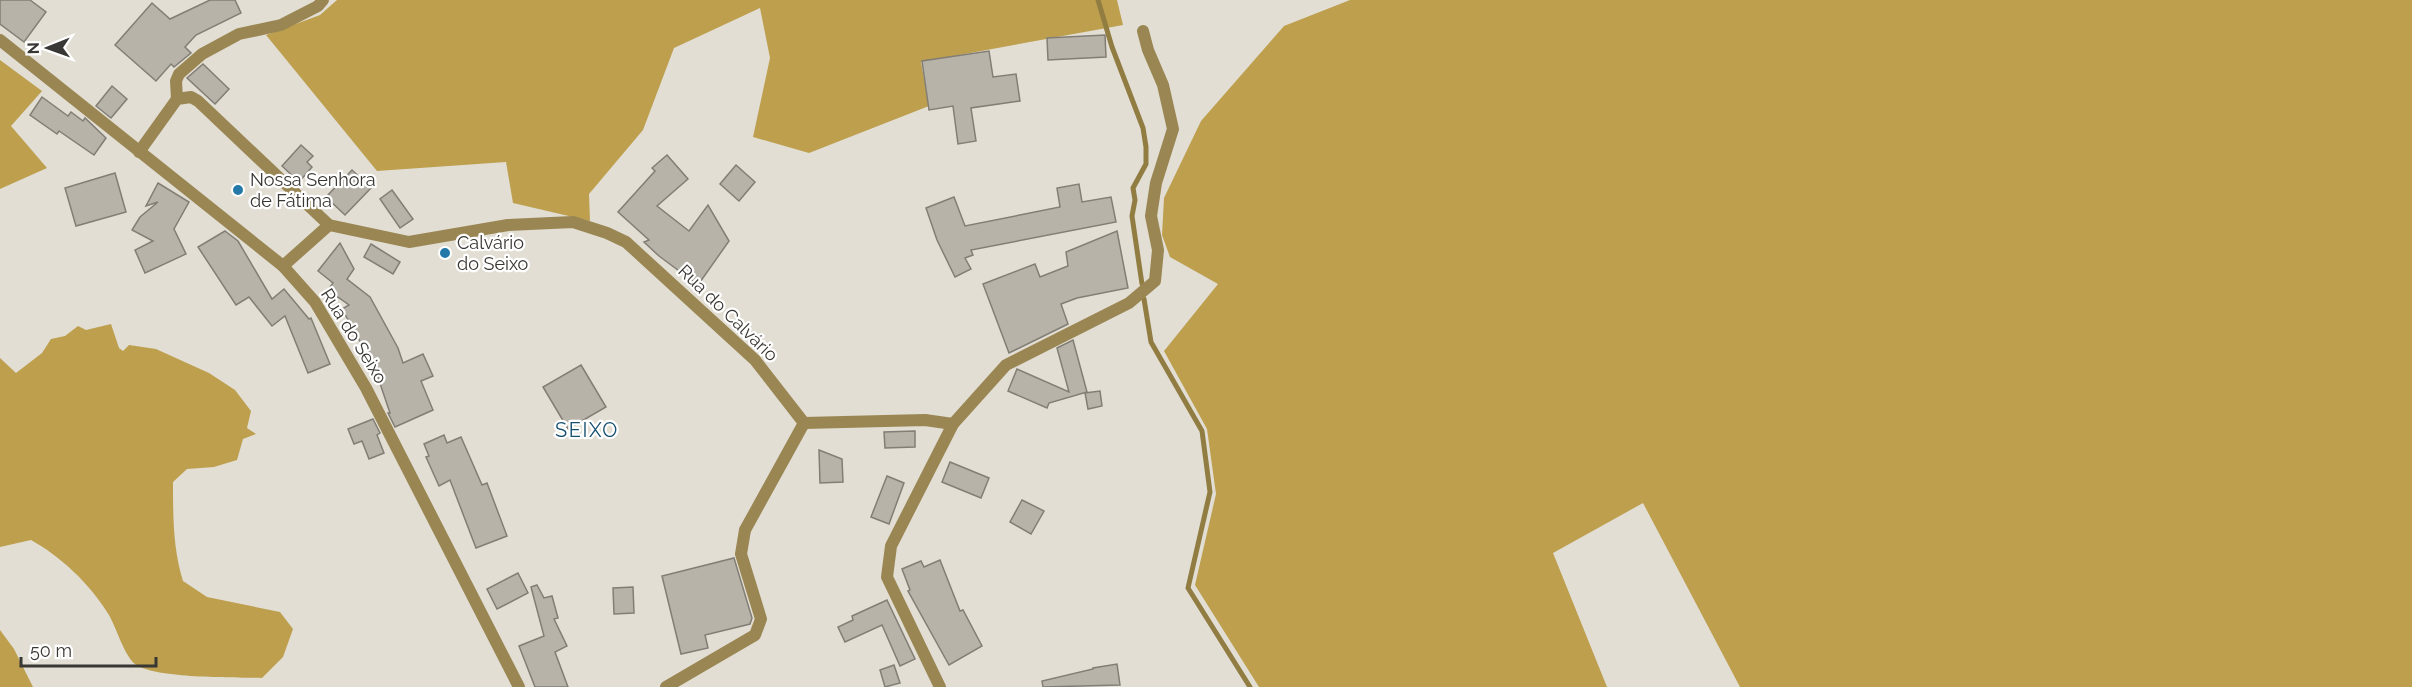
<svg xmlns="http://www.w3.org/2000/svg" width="2412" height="687" viewBox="0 0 2412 687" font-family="Raleway,sans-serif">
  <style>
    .forest { fill: #bd9f4e }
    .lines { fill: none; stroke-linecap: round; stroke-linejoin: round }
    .stream { stroke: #917c42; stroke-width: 5 }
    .building { fill: #b7b3a9; stroke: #827e75; stroke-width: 1.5 }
    .street { stroke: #9a8652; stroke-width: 12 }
    .poi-dot { fill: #2579a9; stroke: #fff; stroke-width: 2 }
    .labels { text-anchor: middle; stroke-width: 4.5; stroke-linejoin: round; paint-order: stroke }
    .poi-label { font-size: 18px; fill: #393733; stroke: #fff; text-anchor: start }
    .street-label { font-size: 18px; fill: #393733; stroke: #fff }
    .neighbourhood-label { font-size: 20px; letter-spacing: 1.5px; fill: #165071; stroke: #fff }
  </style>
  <rect width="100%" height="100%" fill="#e2ded4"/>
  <g class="forest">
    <polygon points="337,0 1117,0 1123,25 921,62 929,106 809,153 753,137 770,58 760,8 674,48 643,130 589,194 590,221 513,203 506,162 377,171 266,35 320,15"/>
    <polygon points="1350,0 2412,0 2412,687 1740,687 1643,503 1553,553 1607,687 1259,687 1195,585 1216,494 1207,429 1164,351 1218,284 1170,257 1162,235 1164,198 1201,121 1284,26"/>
    <polygon points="0,60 42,91 11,126 47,168 0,189"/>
    <path d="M111,324l8,24 4,3 6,-6 27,4 53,24 26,17 16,21 -4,17 9,6 -13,5 -6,21 -23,7 -27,2 -14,13c0,34 0,67 10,99l24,16 73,15 13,17 -10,28 -21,21c-27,-1 -107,1 -127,-14 -12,-10 -19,-39 -28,-52 -18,-29 -47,-56 -76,-72l-31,7v-189l16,15 26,-20 9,-14 14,-3 13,-10 8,4z"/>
    <polygon points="0,630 14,649 33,687 0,687"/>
  </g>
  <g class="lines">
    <g class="stream">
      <polyline points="1098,0 1112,47 1143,128 1146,147 1146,164 1133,188 1135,200 1132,216 1142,284"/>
      <polyline points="1144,299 1151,342 1202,431 1210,492 1188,588 1250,687"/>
    </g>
  </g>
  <g class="building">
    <polygon points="0,0 30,0 46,12 24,42 0,24"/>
    <polygon points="210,0 235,0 241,13 196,35 185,47 191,53 174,67 171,64 156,81 115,45 152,3 170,19"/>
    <polygon points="1105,35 1106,57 1048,60 1047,38"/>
    <polygon points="989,51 993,77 1016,74 1020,101 971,108 976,141 958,144 953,106 929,110 922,61"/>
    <polygon points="203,64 229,89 215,104 187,78"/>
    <polygon points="112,86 127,99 111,118 96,106"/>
    <polygon points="42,97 68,116 71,112 83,121 85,118 106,138 94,155 59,131 57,134 30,115"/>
    <polygon points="301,145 313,156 307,162 312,167 299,182 282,166"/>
    <polygon points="667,155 688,179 657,206 689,231 708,205 729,241 698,285 659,256 644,242 649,240 618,212 655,171 652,168"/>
    <polygon points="736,165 755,182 739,201 720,184"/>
    <polygon points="352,170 371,188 345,215 326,197"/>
    <polygon points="115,173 126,212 76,226 65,188"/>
    <polygon points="158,183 189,202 174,229 186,254 145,273 135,250 153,241 132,230 140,217 158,202 146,206"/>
    <polygon points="1079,184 1082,202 1111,197 1116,222 971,250 973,255 965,258 971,269 955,277 937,240 926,208 954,197 965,226 1060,207 1057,188"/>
    <polygon points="392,190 413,219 400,228 380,199"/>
    <polygon points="225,231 238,241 272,299 284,289 309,319 311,318 330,364 308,373 285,316 272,326 249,297 236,305 198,247"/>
    <polygon points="1117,231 1128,288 1077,298 1061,304 1068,324 1009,353 983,284 1035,264 1040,277 1068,266 1066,252"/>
    <polygon points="340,243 354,269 347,279 370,297 398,348 403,363 423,354 433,376 421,381 433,410 395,427 388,413 390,413 366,342 362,345 342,309 349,305 328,290 333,283 318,271"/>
    <polygon points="371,244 400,262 393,274 364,257"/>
    <polygon points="1073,340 1087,392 1049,403 1047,408 1008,391 1017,369 1069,392 1057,348"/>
    <polygon points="581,365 606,407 568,429 543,387"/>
    <polygon points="1100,391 1102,406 1088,409 1085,393"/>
    <polygon points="373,419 380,433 377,435 384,453 369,459 362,441 354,444 348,429"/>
    <polygon points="915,431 915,447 885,448 884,432"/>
    <polygon points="444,435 447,443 461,437 482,485 487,483 507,536 476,548 450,480 439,486 426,457 429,456 424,444"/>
    <polygon points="819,450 842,459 843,482 820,483"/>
    <polygon points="950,462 989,478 981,498 942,482"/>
    <polygon points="887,476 904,483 889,524 871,517"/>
    <polygon points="1022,500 1044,511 1031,534 1010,522"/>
    <polygon points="734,558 752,618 750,624 705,635 708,648 681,654 662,576"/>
    <polygon points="940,560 960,611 963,610 982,646 949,665 908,591 910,590 902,569 921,561 924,567"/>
    <polygon points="518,573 528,593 497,609 487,589"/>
    <polygon points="537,585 544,598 552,596 558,618 554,619 567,646 555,652 568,687 535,687 519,646 544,636 531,587"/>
    <polygon points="633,587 634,613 614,614 613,588"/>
    <polygon points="887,600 915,659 900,666 882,625 845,642 838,627 853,620 852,616"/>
    <polygon points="1117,664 1120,685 1043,687 1042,681 1093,669 1093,668"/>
    <polygon points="894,665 900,683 885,687 880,670"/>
  </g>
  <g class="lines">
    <g class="street">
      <polyline points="0,40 283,266 315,302 366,388 519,687"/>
      <polyline points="177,99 176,81 179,74 202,54 239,34 281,25 318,6 323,0"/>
      <polyline points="139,152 177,99 191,97 198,101 329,225 283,266"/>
      <polyline points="329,225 409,242 508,225 573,222 607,233 626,242 755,360 804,423 925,420 953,424"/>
      <polyline points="666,687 755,635 761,619 741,554 745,530 804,423"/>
      <polyline points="940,687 887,577 891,546 953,424 1006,365 1129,303 1155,281 1158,250 1151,216 1156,183 1173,129 1163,85 1148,50 1143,31"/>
    </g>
  </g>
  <g class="poi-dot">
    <circle cx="238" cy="190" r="6"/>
    <circle cx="445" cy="253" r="6"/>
  </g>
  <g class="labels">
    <g class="poi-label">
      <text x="250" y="186">Nossa Senhora<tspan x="250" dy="21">de Fátima</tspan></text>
      <text x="457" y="249">Calvário<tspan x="457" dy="21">do Seixo</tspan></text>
    </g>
    <g class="street-label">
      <text transform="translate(728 313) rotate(44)" y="6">Rua do Calvário</text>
      <text transform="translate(354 336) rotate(58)" y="6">Rua do Seixo</text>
    </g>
    <g class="neighbourhood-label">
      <text x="587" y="437">SEIXO</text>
    </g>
  </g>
  <g transform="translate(48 48) rotate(269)" stroke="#ffffff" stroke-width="4.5" paint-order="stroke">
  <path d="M0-4.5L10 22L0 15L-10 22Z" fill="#393733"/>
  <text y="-9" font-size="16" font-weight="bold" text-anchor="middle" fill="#393733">N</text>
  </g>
  <path d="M21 657v9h135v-9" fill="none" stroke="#393733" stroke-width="3"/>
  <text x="30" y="657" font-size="18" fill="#393733" stroke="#ffffff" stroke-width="4.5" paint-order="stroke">50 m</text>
</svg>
